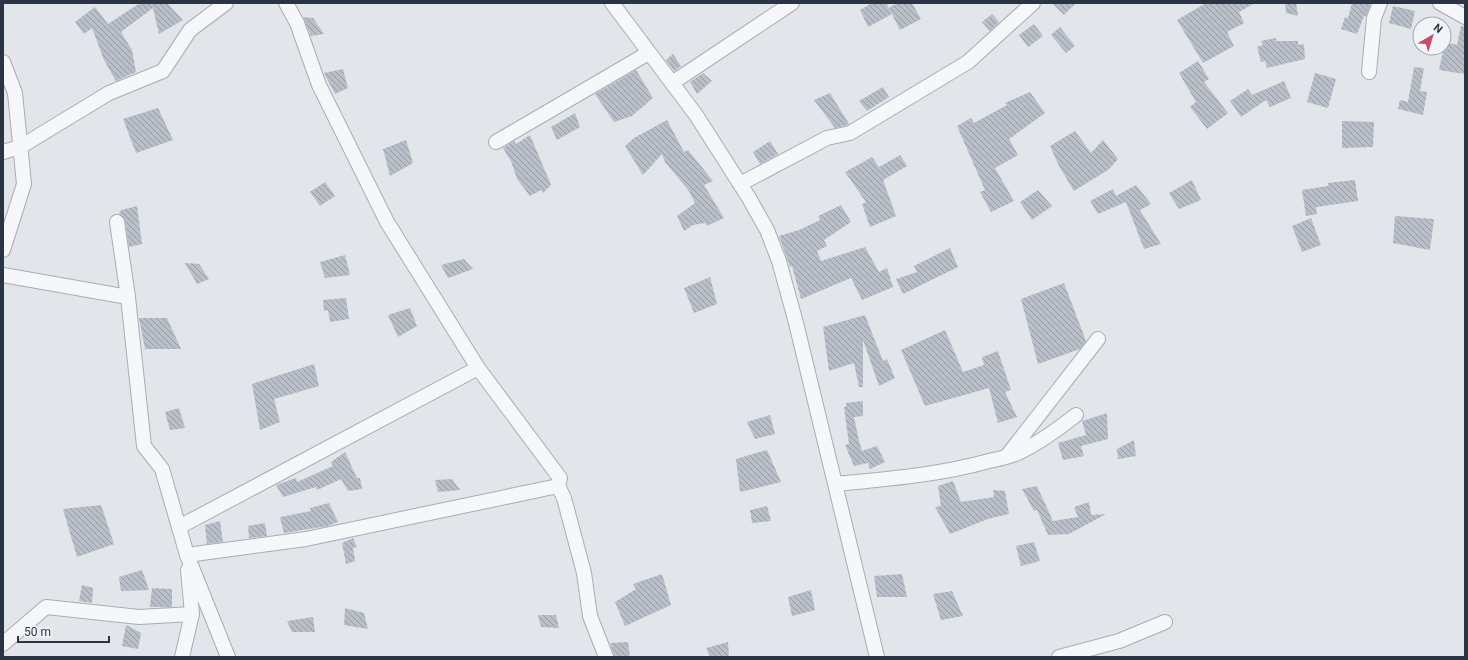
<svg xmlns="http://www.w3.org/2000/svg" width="1468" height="660" viewBox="0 0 1468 660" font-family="Roboto,sans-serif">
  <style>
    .building { fill: url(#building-back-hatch) }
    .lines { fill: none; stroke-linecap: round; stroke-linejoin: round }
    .minor-casing { stroke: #a7adb5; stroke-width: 16 }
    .minor { stroke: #f5f7f9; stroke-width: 14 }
  </style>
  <defs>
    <pattern id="building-back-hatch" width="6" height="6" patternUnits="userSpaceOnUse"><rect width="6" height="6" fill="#b9bfc8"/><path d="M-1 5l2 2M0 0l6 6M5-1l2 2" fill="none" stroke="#979ca4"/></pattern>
  </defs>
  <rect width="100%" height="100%" fill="#e2e6eb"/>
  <g class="building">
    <polygon points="140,3 167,3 183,20 159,34 153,8 121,32 132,50 136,72 116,81 104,60 92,28 84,34 75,22 95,7 108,24"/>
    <polygon points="872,3 886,3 892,14 868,27 860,10"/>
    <polygon points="897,3 912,3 921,19 900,30 889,8"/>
    <polygon points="1052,3 1076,3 1064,15"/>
    <polygon points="1206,3 1255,3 1239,12 1244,23 1227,32 1234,46 1203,63 1177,20"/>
    <polygon points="1285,3 1296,3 1298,16 1286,13"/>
    <polygon points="1352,3 1371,3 1366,16 1364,16 1357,34 1341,29 1345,17 1348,18"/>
    <polygon points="1393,6 1415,11 1411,29 1389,23"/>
    <polygon points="992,14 999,22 990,31 982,22"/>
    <polygon points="303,17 313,18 324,34 311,36"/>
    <polygon points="1034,24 1043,36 1028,47 1019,35"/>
    <polygon points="1461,26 1465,26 1465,74 1439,70 1445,42 1457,45"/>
    <polygon points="1060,27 1075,46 1066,53 1051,35"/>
    <polygon points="1276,38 1276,41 1298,41 1298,45 1304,44 1305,59 1267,68 1265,61 1261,62 1257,47 1263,45 1261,41"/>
    <polygon points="673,54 681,66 674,71 666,60"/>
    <polygon points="1198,61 1209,79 1204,82 1228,113 1207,129 1190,107 1196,102 1179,73"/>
    <polygon points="1414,67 1424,68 1420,91 1427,92 1423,115 1398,109 1400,100 1408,102"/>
    <polygon points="343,69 348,88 335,94 324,73"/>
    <polygon points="636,70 653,98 632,116 614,122 595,94"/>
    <polygon points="703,73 712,81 697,94 690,82"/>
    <polygon points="1315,73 1336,79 1328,108 1307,102"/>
    <polygon points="1284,81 1291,98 1270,107 1266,100 1241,117 1230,101 1248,89 1252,95"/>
    <polygon points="883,87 889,97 867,111 859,101"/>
    <polygon points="1030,92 1045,113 1009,139 1018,155 995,168 1014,201 991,212 980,192 985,190 957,126 971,118 974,123 1007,105 1005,103"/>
    <polygon points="830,93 849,124 847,125 835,128 814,100"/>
    <polygon points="158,108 173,140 136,153 123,119"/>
    <polygon points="575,113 580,127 557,140 551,127"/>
    <polygon points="667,120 684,152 688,150 713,181 704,185 724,218 707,226 705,223 693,225 684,231 677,216 695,203 689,191 665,162 662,154 643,175 625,146 634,138"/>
    <polygon points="1342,121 1374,122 1373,147 1342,148"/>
    <polygon points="1075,131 1091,153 1103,140 1118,159 1108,170 1074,191 1059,166 1050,146"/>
    <polygon points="530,135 551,185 543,193 541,190 530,196 517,179 511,161 503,148 514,141 516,144"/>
    <polygon points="406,140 413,163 390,176 383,149"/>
    <polygon points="770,141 778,154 760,164 753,152"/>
    <polygon points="900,155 907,166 883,180 896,216 870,227 862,204 866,202 845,172 872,157 879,167"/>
    <polygon points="1192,180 1201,200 1179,209 1169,193"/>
    <polygon points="1355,180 1358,201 1316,207 1317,214 1306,216 1302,190 1328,186 1328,183"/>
    <polygon points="325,182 335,196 320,206 310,192"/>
    <polygon points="1136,185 1151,204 1140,210 1161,244 1144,249 1126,202 1098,214 1090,201 1113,189 1116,196"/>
    <polygon points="1038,190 1052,206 1032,220 1020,202"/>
    <polygon points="841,205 851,222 824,240 827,246 817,251 821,261 865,247 879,272 887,268 893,287 862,300 851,278 801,299 792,266 790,267 779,236 799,230 820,220 818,216"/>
    <polygon points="137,206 142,244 129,247 125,220 119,214 121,210"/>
    <polygon points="1395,216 1434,219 1430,250 1393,243"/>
    <polygon points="1311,218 1321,245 1302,252 1292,226"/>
    <polygon points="950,248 958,267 903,294 896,279 917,272 914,266"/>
    <polygon points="345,255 350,275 325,278 320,262"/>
    <polygon points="464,259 473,269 448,278 441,265"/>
    <polygon points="185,263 199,264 209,279 197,284"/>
    <polygon points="710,277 717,304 694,313 684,288"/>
    <polygon points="1064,283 1086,341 1080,349 1038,364 1021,299"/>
    <polygon points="346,298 349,319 330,322 328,310 324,311 323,300"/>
    <polygon points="410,308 417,326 398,337 388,315"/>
    <polygon points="865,315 883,361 887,359 895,378 879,386 863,340 863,387 859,387 854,363 829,371 823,327"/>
    <polygon points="139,318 167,318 181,349 145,349"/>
    <polygon points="945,330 963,372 984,365 982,357 998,351 1011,390 1005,392 1017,417 998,423 989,388 925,406 901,350"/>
    <polygon points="314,364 319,386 274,399 280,422 260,430 252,384"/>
    <polygon points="863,401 863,416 854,417 859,441 862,451 877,446 885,462 870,469 868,463 854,466 845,445 849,444 844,407 846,407 846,403"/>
    <polygon points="179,408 185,428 170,430 165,412"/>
    <polygon points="1107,413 1108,439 1081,446 1084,456 1063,460 1058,443 1086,435 1082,421"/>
    <polygon points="770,415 775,434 755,439 747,422"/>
    <polygon points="1134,440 1136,456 1118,459 1117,449"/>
    <polygon points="767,450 781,482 740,492 736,459"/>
    <polygon points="345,452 357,478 360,478 362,489 348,491 341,479 317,490 316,487 283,497 276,485 296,478 297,482 333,466 331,462"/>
    <polygon points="452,479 460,490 438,492 435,480"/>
    <polygon points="953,481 961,502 994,497 993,490 1005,491 1009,514 988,519 950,534 935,507 941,506 938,486"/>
    <polygon points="1037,486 1053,521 1078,517 1074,507 1089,502 1091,515 1106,514 1069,534 1048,535 1037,510 1034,511 1022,489"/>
    <polygon points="329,503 338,522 328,526 284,533 280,517 311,511 310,508"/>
    <polygon points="101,505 114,544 77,557 63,509"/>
    <polygon points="767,506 771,521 752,523 750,510"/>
    <polygon points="220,521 223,542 207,544 205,525"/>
    <polygon points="265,523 267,536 249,538 248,526"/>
    <polygon points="353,538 357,547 353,548 355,561 346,564 342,543"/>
    <polygon points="1034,542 1040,561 1021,566 1016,546"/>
    <polygon points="142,570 149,590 121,591 119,577"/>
    <polygon points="662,574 671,605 625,626 615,602 636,589 633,584"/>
    <polygon points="902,574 907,597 877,597 874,576"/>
    <polygon points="82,585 93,588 92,603 79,601"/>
    <polygon points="152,588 172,589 172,607 150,607"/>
    <polygon points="811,590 815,610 792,616 788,597"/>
    <polygon points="952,591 963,616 941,620 933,594"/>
    <polygon points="345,608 364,613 368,629 344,625"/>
    <polygon points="538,615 556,615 559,628 541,627"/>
    <polygon points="313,617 315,632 292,632 287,621"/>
    <polygon points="126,625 141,633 138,649 122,646"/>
    <polygon points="628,642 630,657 614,656 610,643"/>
    <polygon points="728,642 729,657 710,657 706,648"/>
  </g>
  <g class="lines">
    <defs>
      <g id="minor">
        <polyline points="286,3 297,23 319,85 387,222 478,368 560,478 558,486 564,498 584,573 590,616 606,657"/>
        <polyline points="612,3 696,115 749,198 767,230 779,261 796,323 877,657"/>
        <polyline points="1440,3 1465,17"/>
        <polyline points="3,62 15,93 24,184 3,250"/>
        <polyline points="1369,72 1374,18 1380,3"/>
        <polyline points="672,83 792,3"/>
        <polyline points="496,142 645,55 650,55"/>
        <polyline points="3,152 20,147 109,93 163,71 190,30 226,3"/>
        <polyline points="740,184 827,138 850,133 968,62 1033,3"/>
        <polyline points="117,222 128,297"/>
        <polyline points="3,275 128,297 144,446 162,469 187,555 228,657"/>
        <polyline points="1007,456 1098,339"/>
        <path d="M836,484c51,-5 103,-9 153,-23 9,-2 20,-4 29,-8 21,-10 39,-23 58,-38"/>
        <polyline points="179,527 478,368"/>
        <polyline points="187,555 306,539 558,486"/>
        <polyline points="3,644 46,607 139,617 192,614"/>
        <polyline points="182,657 192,614 188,570"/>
        <polyline points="1059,657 1119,641 1165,622"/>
      </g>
    </defs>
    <use href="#minor" class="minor-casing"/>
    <use href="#minor" class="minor"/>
  </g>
  <rect width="1468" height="660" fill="none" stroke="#2a3443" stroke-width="8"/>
  <g transform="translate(1432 36) rotate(38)"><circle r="19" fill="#f2f5f8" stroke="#a2a8b0"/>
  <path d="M0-3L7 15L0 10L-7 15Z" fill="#ce4964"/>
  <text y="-6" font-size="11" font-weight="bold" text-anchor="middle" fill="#2a3443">N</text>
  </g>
  <path d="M18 636v6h91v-6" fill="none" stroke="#2a3443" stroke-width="2"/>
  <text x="24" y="636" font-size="12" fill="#2a3443" stroke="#f2f5f8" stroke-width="3" paint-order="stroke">50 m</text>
</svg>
